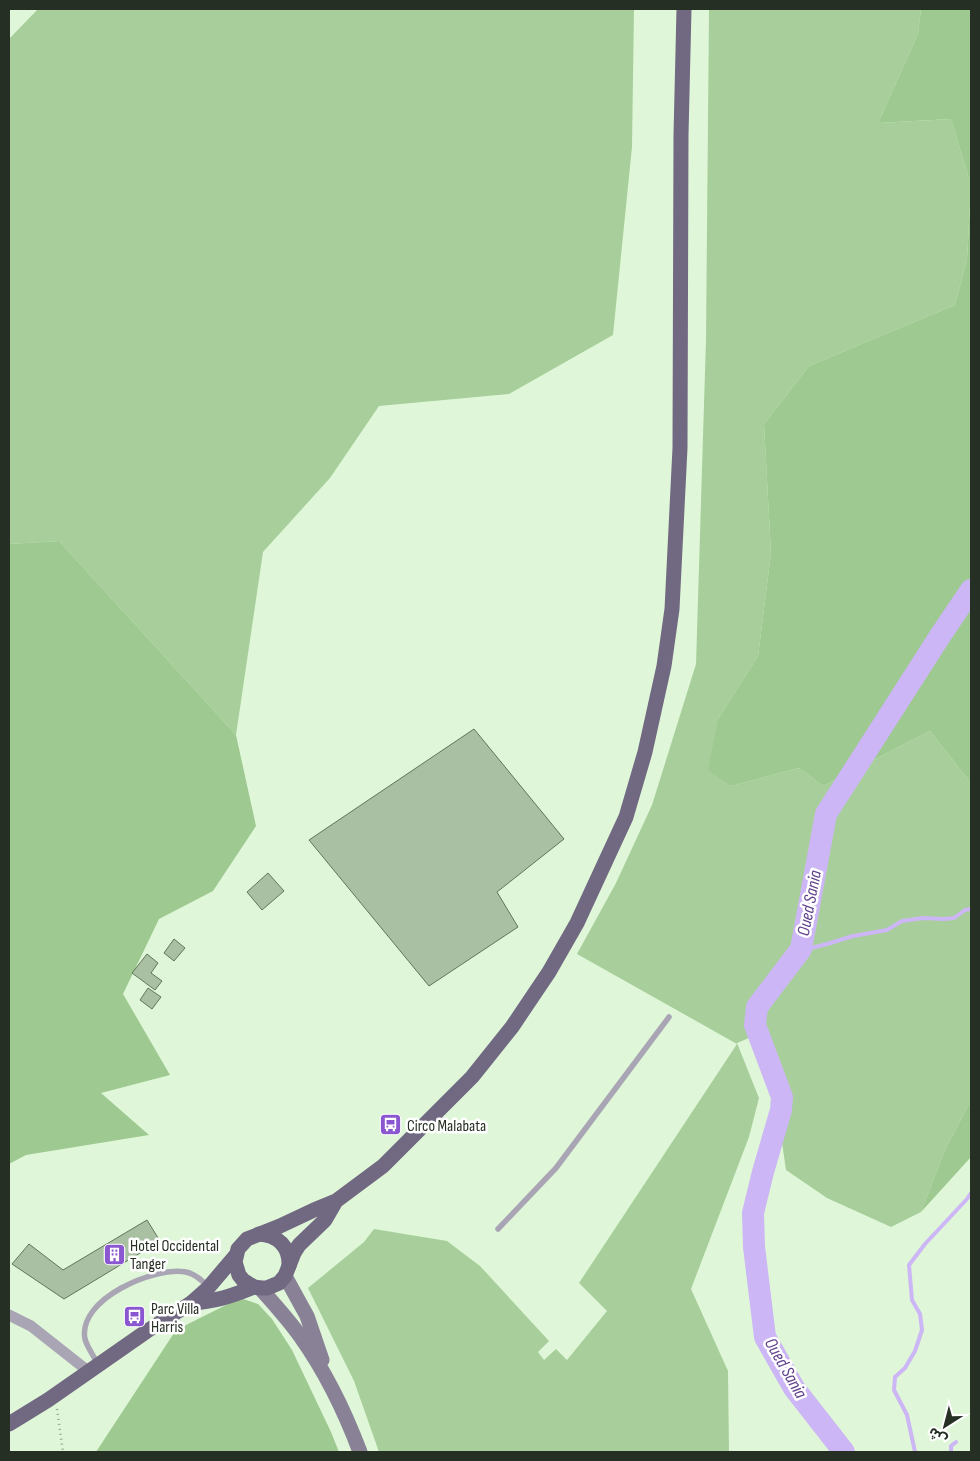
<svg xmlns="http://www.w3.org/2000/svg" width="980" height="1461" viewBox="0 0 980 1461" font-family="'Sofia Sans Condensed','Noto Sans Arabic',sans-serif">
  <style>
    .green { fill: #a8cf9b }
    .forest { fill: #9ec990 }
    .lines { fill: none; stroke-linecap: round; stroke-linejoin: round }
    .stream { stroke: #ccb6f5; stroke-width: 4 }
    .river { stroke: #ccb6f5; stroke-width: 22 }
    .building { fill: #aac0a3; stroke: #61755a }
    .path { stroke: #92a38c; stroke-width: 2.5; stroke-dasharray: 1 4; stroke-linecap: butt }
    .lane { stroke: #aaa5b4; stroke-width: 5.5 }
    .street { stroke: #aaa5b4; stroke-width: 11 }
    .secondary { stroke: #898297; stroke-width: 15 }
    .primary { stroke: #716882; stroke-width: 15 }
    .labels { text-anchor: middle; stroke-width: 5; stroke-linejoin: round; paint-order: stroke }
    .poi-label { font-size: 16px; fill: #262f23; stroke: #fff; text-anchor: start }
    .water-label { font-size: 18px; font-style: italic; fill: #60418c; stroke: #fff }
  </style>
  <rect width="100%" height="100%" fill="#dff7d8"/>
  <g class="green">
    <polygon points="38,9 634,9 632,147 613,335 509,394 379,406 330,478 263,552 236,735 59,541 9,544 9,39"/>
    <polygon points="709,9 921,9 918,34 878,123 951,119 971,185 967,259 955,305 809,366 764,424 771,553 758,656 718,719 731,786 799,768 823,786 930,731 971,783 971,1100 945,1150 921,1212 891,1227 827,1198 786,1170 781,1136 789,1103 787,1090 768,1030 737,1043 759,1098 749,1137 691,1289 728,1371 729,1452 379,1452 354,1381 308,1288 364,1242 374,1229 447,1241 480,1266 549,1341 538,1352 544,1360 556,1349 567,1360 607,1311 579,1283 737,1044 577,954 616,883 652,805 696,664 706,339"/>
  </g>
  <g class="forest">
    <polygon points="921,9 971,9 971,185 951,119 878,123 918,34"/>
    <polygon points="971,186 971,783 930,731 823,786 799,768 731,786 708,770 718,719 758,656 771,553 764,424 809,366 955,305 967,259"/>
    <polygon points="59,541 236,735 256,826 213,891 159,919 123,994 170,1075 101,1093 149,1135 26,1155 9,1164 9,544"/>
    <polygon points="971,1100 971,1157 921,1212 945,1150"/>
    <polygon points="243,1299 258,1304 272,1319 292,1350 331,1432 339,1452 96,1452 176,1330 232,1302"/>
  </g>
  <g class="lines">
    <g class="stream">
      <polyline points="799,951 827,944 853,936 887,930 902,921 923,918 944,919 954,918 965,910 971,909"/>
      <polyline points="915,1452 907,1415 894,1390 895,1377 905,1368 915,1351 922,1330 920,1314 912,1300 909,1265 925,1244 967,1199 971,1193"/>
      <polyline points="951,1452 951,1446 956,1442"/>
    </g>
    <polyline class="river" points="844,1452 794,1388 765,1337 754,1247 753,1213 763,1172 781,1110 782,1097 755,1025 757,1007 801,949 826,814 940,636 971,590"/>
  </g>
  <g class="building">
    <polygon points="474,729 564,839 497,892 518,927 429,986 309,840"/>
    <polygon points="268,873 284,891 262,910 247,892"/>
    <polygon points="174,939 185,948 174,961 164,953"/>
    <polygon points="147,954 158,963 151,973 162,981 155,990 132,973"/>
    <polygon points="148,988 161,997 152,1009 140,1000"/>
    <polygon points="147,1220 160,1241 64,1299 12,1264 29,1244 63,1270"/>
  </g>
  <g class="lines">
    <polyline class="path" points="57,1409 63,1452"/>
    <g class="lane">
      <polyline points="498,1229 556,1168 669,1017"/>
      <path d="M97,1363c-3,-7 -10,-16 -12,-24 -8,-40 70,-73 101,-67 9,2 17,9 22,15"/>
    </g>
    <polyline class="street" points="9,1315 31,1326 88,1371"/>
    <g class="secondary">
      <polyline points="285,1276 307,1316 322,1360"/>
      <path d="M260,1288c14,16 28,31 40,48 25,35 45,76 60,116"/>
    </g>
    <g class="primary">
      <polyline points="336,1201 325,1220 299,1245 294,1253 285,1276 279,1283 267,1288 260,1288 254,1287 243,1280 239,1275 235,1262 238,1249 247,1239 280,1226 314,1210 336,1201 383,1166 472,1077 512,1027 549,972 577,923 626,817 645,752 664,666 672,609 680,448 681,135 684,9"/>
      <path d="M259,1234c19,1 31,13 30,32"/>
      <path d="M191,1303c23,-1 41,-7 63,-16"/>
      <polyline points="9,1424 48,1400 147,1331 191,1303 208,1288 236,1255"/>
    </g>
  </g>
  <defs>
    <symbol id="bus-square" viewBox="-11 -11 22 22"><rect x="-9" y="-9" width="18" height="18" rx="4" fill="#8b57d0" stroke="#fff"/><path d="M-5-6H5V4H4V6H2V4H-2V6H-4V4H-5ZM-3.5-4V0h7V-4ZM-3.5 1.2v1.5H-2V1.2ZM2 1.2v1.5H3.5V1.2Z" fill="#fff"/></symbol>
    <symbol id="building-square" viewBox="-11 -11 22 22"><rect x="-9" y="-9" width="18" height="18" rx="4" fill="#8b57d0" stroke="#fff"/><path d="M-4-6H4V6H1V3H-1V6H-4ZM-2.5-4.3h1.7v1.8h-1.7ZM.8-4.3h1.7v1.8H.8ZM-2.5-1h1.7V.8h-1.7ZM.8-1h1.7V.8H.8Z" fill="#fff"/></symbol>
  </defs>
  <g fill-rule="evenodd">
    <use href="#bus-square" x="378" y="1112" width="25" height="25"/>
    <use href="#building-square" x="102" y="1242" width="25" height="25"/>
    <use href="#bus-square" x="122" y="1304" width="25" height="25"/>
  </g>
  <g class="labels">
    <g class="poi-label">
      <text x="407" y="1131">Circo Malabata</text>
      <text x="130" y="1251">Hotel Occidental<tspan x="130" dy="18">Tanger</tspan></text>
      <text x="151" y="1314">Parc Villa<tspan x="151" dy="18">Harris</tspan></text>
    </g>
    <g class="water-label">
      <text transform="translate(809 903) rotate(-79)" y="6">Oued Sania</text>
      <text transform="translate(786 1368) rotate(60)" y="6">Oued Sania</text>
    </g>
  </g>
  <rect width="980" height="1461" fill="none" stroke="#262f23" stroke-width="20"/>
  <g transform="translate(945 1426) rotate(216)" stroke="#ffffff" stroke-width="4" paint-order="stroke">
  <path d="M0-4L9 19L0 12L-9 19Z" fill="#262f23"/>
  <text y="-8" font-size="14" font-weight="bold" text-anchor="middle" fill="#262f23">ش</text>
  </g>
</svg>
